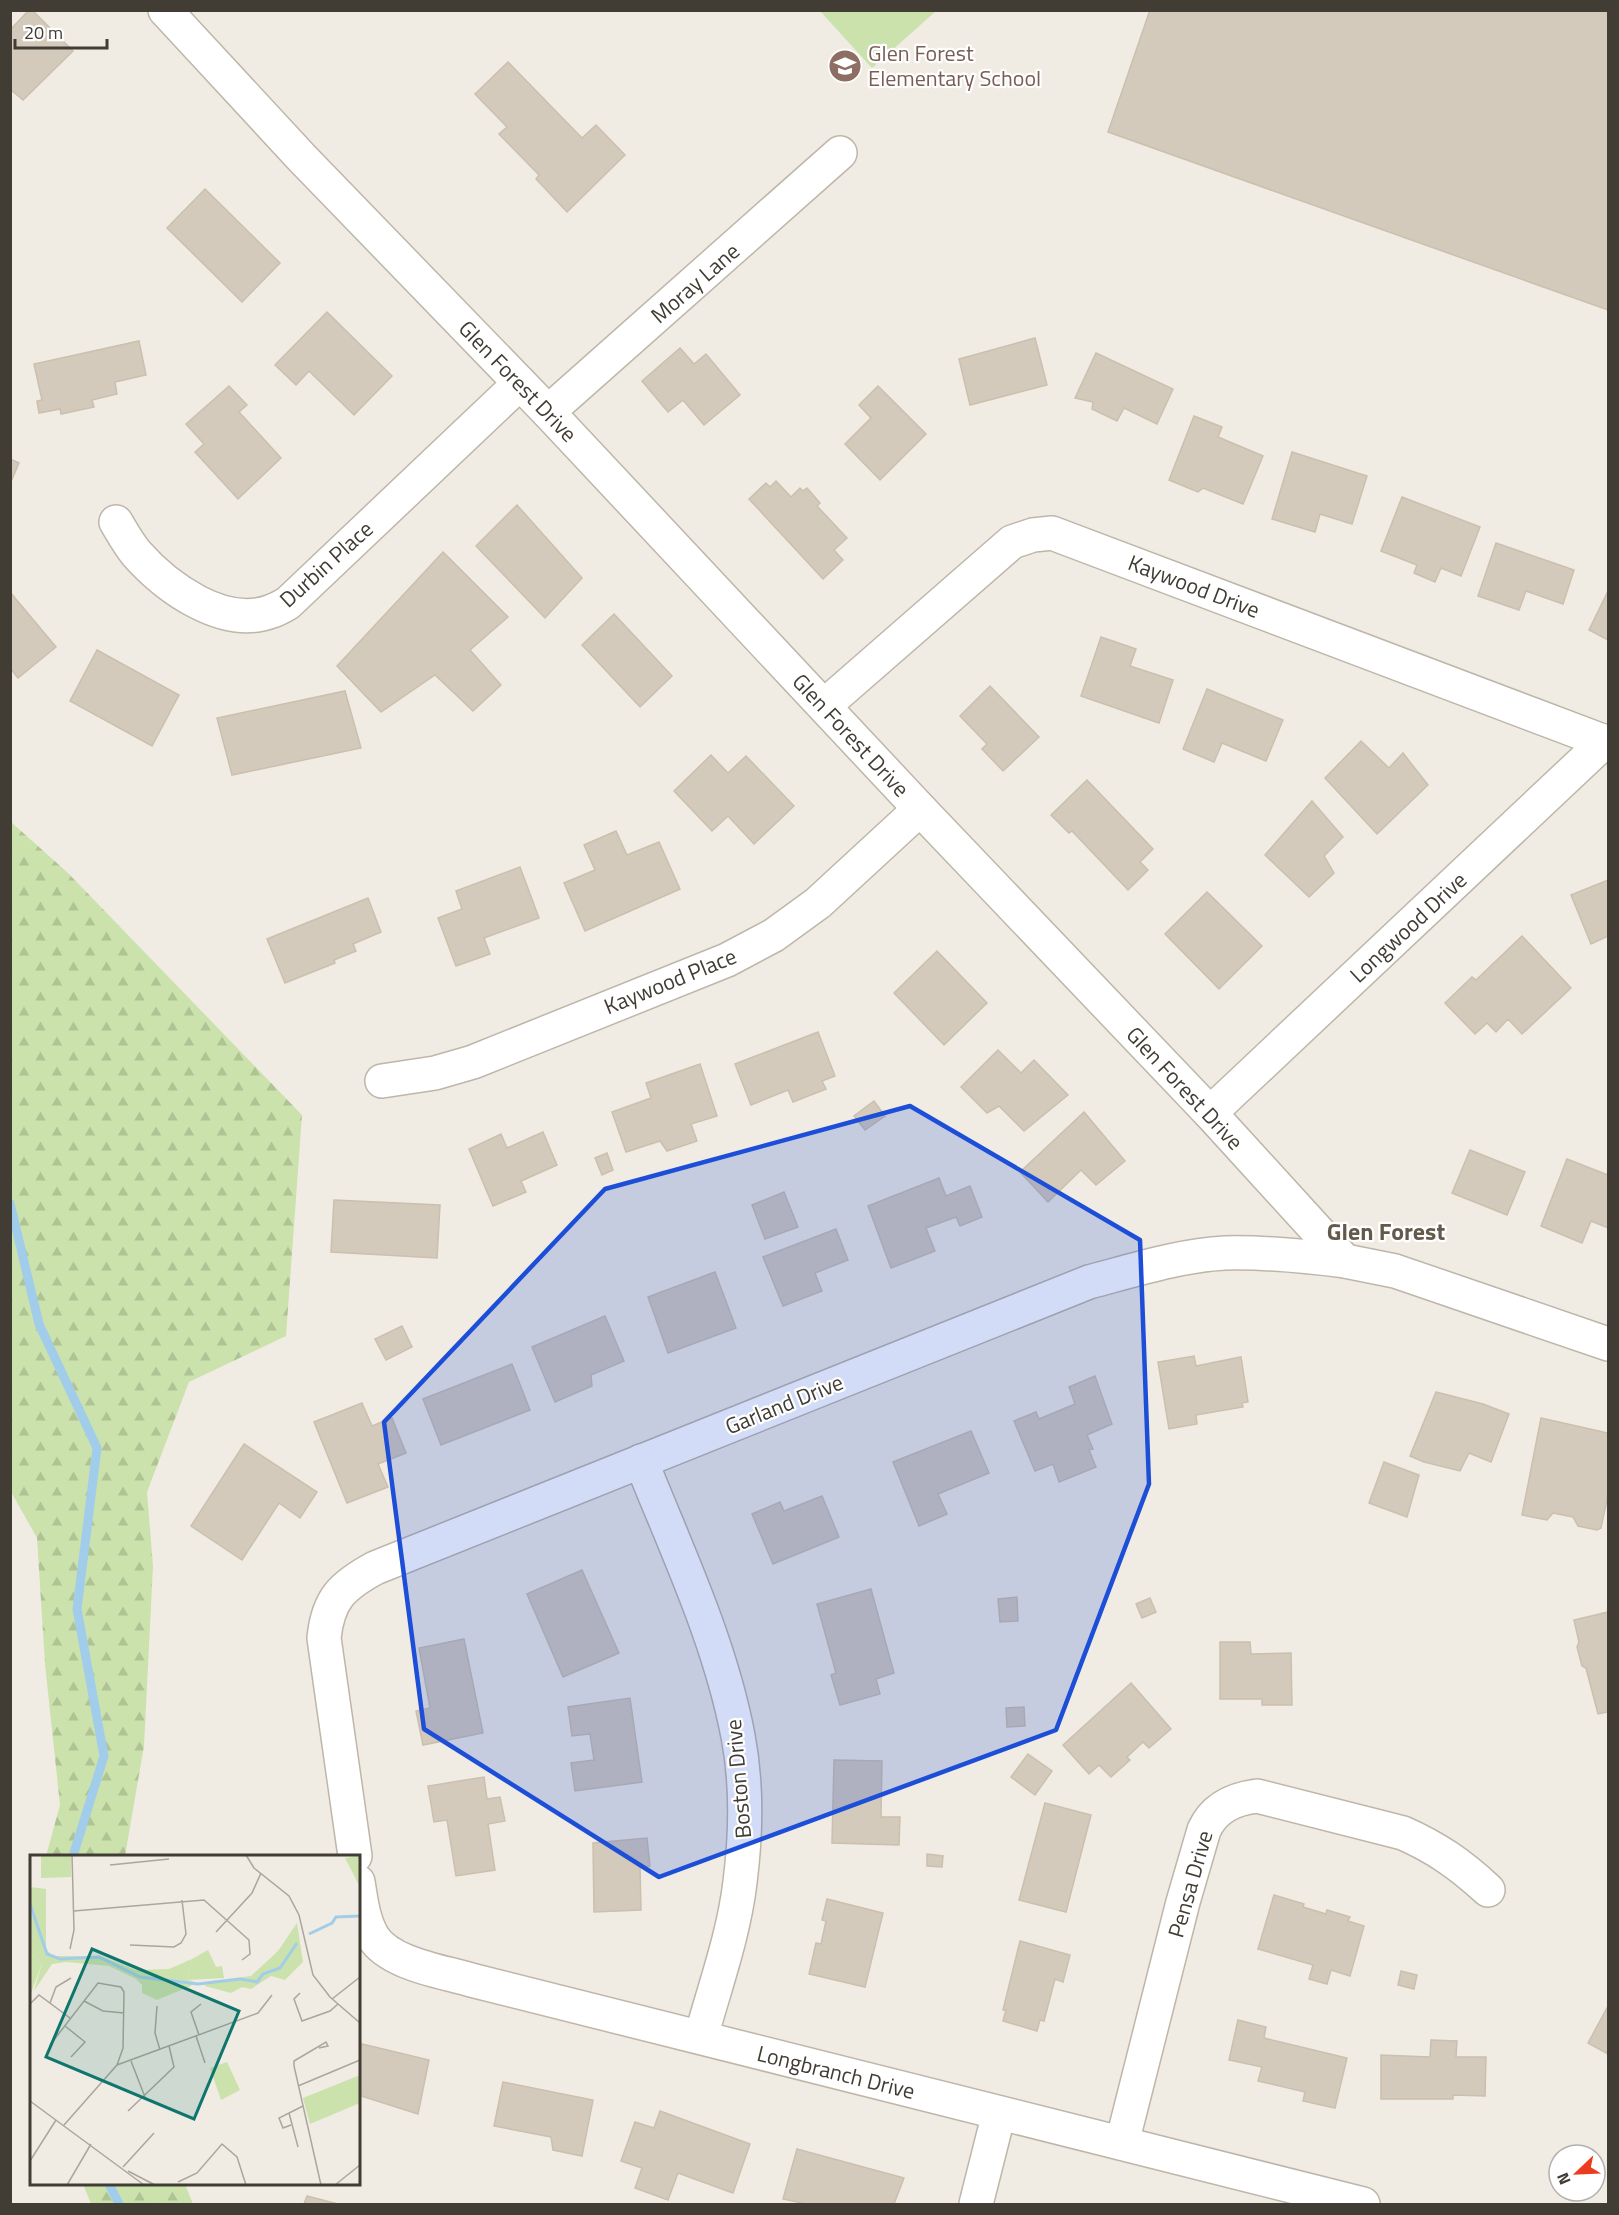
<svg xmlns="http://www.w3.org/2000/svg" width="1619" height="2215" viewBox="0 0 1619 2215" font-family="'Titillium Web',sans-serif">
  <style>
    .green { fill: #cbe2ad }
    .forest { fill: url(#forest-firs) }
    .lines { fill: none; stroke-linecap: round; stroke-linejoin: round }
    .stream { stroke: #a2cdea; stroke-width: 9 }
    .building { fill: #d4cabc; stroke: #cbbfad; stroke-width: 1.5 }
    .street-casing { stroke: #beb6a9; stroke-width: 36 }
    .street { stroke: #fff; stroke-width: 33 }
    .marked { fill: #1d4ed8; fill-opacity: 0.2; stroke: #1d4ed8; stroke-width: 4.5; stroke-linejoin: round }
    .labels { text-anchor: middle; stroke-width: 4.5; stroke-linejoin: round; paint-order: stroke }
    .education-label { font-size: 22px; fill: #785e54; stroke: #fff; text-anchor: start }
    .street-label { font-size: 22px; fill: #413c34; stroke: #fff }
    .neighbourhood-label { font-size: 24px; font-weight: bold; fill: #635a4b; stroke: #fff }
    .inset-river { fill: none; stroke: #a2cdea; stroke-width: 3 }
    .inset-road { fill: none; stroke: #aaa69d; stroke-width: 1.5 }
    .view { fill: #0f766e; fill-opacity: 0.15; stroke: #0f766e; stroke-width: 3 }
    .inset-edge { fill: none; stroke: #413c34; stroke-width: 3 }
  </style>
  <defs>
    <pattern id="forest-firs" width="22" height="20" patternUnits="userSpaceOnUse" patternTransform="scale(1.5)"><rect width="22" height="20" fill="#cbe2ad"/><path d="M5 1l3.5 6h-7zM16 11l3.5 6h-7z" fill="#b0c395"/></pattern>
  </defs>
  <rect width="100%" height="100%" fill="#f0ece3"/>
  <polygon class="green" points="820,11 936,11 872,68"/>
  <g class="forest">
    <polygon points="11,822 68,873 302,1115 286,1336 189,1382 147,1492 153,1566 144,1746 125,1856 46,1856 60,1805 45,1664 37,1538 10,1490"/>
    <polygon points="83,2184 185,2184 193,2204 91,2204"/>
  </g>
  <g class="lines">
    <g class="stream">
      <polyline points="10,1203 39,1324 97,1448 77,1609 104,1756 73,1856"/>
      <polyline points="109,2184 119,2204"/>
    </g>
  </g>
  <g class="building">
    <polygon points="29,10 32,10 73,51 23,100 10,89 10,30"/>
    <polygon points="1150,10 1608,10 1608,310 1108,132"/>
    <polygon points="508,62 582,138 596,125 625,155 567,212 536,179 539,175 499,134 507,127 475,94"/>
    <polygon points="205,189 280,263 242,302 167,228"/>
    <polygon points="327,312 392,376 354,415 309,371 296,385 275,365"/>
    <polygon points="1035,338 1047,385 970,405 959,359"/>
    <polygon points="139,341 146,375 115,382 117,394 92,400 94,407 61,414 60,409 39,413 37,401 42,400 34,364"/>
    <polygon points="680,348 694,364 706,354 740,395 704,425 683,400 668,412 642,381"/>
    <polygon points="1096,353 1173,389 1157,424 1124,408 1117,421 1092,409 1093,402 1075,398"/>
    <polygon points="229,386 247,405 239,412 281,458 238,499 195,452 204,444 186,424"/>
    <polygon points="878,386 926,434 880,480 845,444 871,418 859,405"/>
    <polygon points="1194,416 1222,427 1218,437 1263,456 1243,504 1203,488 1198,492 1169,480"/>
    <polygon points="1292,452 1367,476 1352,524 1320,514 1315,532 1272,519"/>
    <polygon points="10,459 19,463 10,484"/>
    <polygon points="776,481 791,497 800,488 803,491 807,488 820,503 817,506 847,538 834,550 843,560 823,579 749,499 766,483 770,487"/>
    <polygon points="1402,497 1480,527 1461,576 1441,568 1435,582 1414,573 1417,565 1381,551"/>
    <polygon points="517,505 582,578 545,618 476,546"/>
    <polygon points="1496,543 1574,570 1563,604 1526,591 1519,610 1478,596"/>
    <polygon points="443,552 508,617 470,650 501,685 473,711 435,675 381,712 337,666"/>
    <polygon points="1608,591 1608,640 1589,630"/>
    <polygon points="10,592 56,647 18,678 10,668"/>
    <polygon points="614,614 672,676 640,707 582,645"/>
    <polygon points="1101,637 1136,649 1130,666 1173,680 1159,723 1081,696"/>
    <polygon points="97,650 179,695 152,746 70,701"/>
    <polygon points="990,686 1039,737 1003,771 982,749 987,744 960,716"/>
    <polygon points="1207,689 1283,720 1266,761 1222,743 1214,762 1183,749"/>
    <polygon points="345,691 361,748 232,775 217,718"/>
    <polygon points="1361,741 1389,768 1403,753 1428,785 1377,834 1325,778"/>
    <polygon points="711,755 728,773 746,756 794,806 754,844 728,816 712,831 674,791"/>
    <polygon points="1087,780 1153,849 1140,862 1148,870 1128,890 1072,831 1069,833 1051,815"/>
    <polygon points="1312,801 1343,837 1324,856 1334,873 1309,897 1265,855"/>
    <polygon points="616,831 627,855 659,842 680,889 585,931 564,883 595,870 584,845"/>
    <polygon points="520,867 539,918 484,938 490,954 456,966 438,918 462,909 456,891"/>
    <polygon points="1608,880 1608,936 1591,944 1571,895"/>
    <polygon points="1207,892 1262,946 1219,989 1165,934"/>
    <polygon points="368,898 381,932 353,944 356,951 334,960 335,963 285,983 267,939"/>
    <polygon points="1522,936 1571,988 1522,1034 1508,1019 1496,1032 1487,1023 1475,1034 1445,1003 1472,977 1476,980"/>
    <polygon points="937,951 987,1003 944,1045 894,993"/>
    <polygon points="818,1032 835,1076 822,1081 826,1089 793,1102 788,1090 751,1105 735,1064"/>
    <polygon points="998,1050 1021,1073 1034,1060 1068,1095 1024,1131 999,1106 987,1113 961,1087"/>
    <polygon points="700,1064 717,1116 691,1124 697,1141 667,1151 660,1141 626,1152 612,1112 651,1098 646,1083"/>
    <polygon points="874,1101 885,1116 865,1130 854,1116"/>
    <polygon points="1084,1112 1125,1161 1096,1185 1081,1170 1048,1202 1020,1172"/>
    <polygon points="543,1132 557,1165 521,1181 526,1192 493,1206 469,1149 501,1134 507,1148"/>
    <polygon points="1470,1150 1525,1172 1507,1215 1452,1193"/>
    <polygon points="607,1153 613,1170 602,1175 595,1158"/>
    <polygon points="1567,1159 1608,1175 1608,1228 1591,1221 1582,1243 1541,1226"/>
    <polygon points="939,1178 946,1196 970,1186 982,1217 960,1226 956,1217 926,1228 935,1251 891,1268 868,1206"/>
    <polygon points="784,1192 798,1227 765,1239 752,1205"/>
    <polygon points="334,1200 440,1205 437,1258 331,1252"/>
    <polygon points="836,1229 848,1260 815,1273 822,1291 783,1306 763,1257"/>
    <polygon points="715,1272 736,1328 668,1353 648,1297"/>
    <polygon points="605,1316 624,1361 591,1375 592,1386 555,1402 532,1347"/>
    <polygon points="402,1326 412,1347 386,1360 375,1339"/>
    <polygon points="1194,1356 1196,1366 1241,1357 1248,1402 1242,1403 1243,1407 1196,1415 1197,1424 1169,1429 1158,1362"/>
    <polygon points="512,1364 530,1410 441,1445 423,1399"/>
    <polygon points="1095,1376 1112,1424 1087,1435 1093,1449 1089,1450 1096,1467 1059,1482 1053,1464 1035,1471 1014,1421 1036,1412 1039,1419 1075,1404 1069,1387"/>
    <polygon points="1436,1392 1483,1404 1509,1414 1491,1462 1469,1453 1460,1471 1424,1462 1410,1456"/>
    <polygon points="362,1403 372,1426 392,1418 406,1453 378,1464 388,1487 347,1503 314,1422"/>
    <polygon points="1541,1418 1608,1433 1608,1495 1601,1528 1597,1530 1578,1526 1573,1517 1553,1513 1547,1520 1522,1515"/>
    <polygon points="971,1431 989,1473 938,1494 947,1514 919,1526 893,1462"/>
    <polygon points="244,1444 317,1492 300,1518 279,1503 242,1560 191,1526"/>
    <polygon points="1384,1462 1419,1475 1407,1517 1369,1503"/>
    <polygon points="822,1496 839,1537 773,1564 752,1514 780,1502 784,1511"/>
    <polygon points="582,1570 619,1653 563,1677 527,1594"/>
    <polygon points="871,1589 894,1673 876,1679 880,1694 840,1705 831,1675 836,1673 817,1604"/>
    <polygon points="1017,1597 1018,1621 1000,1622 998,1599"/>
    <polygon points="1150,1598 1156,1612 1142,1618 1136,1604"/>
    <polygon points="1608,1612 1608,1712 1598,1714 1586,1668 1582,1666 1577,1647 1579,1642 1574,1620"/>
    <polygon points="464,1639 483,1733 423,1745 416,1711 430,1708 419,1648"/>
    <polygon points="1220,1642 1250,1642 1251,1654 1291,1653 1292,1705 1262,1705 1262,1699 1220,1699"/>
    <polygon points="1131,1683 1171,1729 1149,1748 1143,1742 1127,1757 1130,1760 1111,1777 1099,1765 1089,1774 1063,1745"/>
    <polygon points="630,1698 642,1782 575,1791 571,1763 594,1760 590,1734 572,1736 568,1707"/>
    <polygon points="1024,1707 1025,1726 1007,1727 1006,1708"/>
    <polygon points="1028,1754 1052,1771 1035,1795 1011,1777"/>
    <polygon points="834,1760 882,1761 881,1817 900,1817 899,1845 832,1843"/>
    <polygon points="484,1777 487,1799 500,1797 505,1821 488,1824 495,1870 456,1876 447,1820 434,1822 428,1786"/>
    <polygon points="1045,1803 1091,1815 1066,1912 1019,1900"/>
    <polygon points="647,1838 650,1866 640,1867 641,1910 594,1912 593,1843"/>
    <polygon points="927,1854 943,1856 942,1867 927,1866"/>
    <polygon points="1274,1895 1304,1904 1303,1907 1326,1914 1327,1910 1350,1917 1348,1921 1364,1926 1350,1976 1331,1970 1327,1984 1309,1979 1313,1965 1258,1949"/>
    <polygon points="827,1899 883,1913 865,1987 809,1974 816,1943 821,1944 826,1921 822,1920"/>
    <polygon points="1020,1941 1070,1955 1063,1982 1055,1979 1044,2021 1040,2020 1037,2031 1003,2021 1006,2010 1003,2010"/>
    <polygon points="1401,1971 1417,1975 1414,1989 1398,1985"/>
    <polygon points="1608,2006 1608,2054 1588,2043"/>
    <polygon points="1238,2020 1266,2027 1264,2038 1347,2058 1335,2108 1303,2101 1305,2092 1258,2081 1262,2067 1229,2060"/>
    <polygon points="1431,2040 1457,2041 1456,2057 1486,2057 1485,2096 1453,2095 1453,2099 1381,2099 1381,2055 1430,2057"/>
    <polygon points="358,2043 429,2060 418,2114 358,2095"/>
    <polygon points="503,2082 593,2100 582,2156 553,2150 551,2137 494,2126"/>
    <polygon points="660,2111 750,2144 733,2193 678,2173 668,2200 635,2188 642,2168 621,2161 635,2122 654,2128"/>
    <polygon points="797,2149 904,2178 894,2204 806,2204 783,2199"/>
    <polygon points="307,2196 338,2204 304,2204"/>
  </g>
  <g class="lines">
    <defs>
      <g id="street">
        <polyline points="165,10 302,158 548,412 920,809 1210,1113 1345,1261 1395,1271 1608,1344"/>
        <polyline points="548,412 840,153"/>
        <path d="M116,522c6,10 12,21 20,31 30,34 88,77 136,58 6,-2 11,-5 16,-8l232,-220"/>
        <polyline points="824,706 1012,542 1033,535 1052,533 1608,743"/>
        <polyline points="382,1081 435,1073 473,1062 727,960 774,935 818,903 920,809"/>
        <polyline points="1210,1113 1605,741"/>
        <path d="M641,1461c36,90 79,180 97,275 9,47 8,99 2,146 -6,52 -25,104 -39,155"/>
        <path d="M355,1856l-31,-218c4,-39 18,-52 51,-70l714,-286c42,-11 92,-27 136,-29 40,-1 81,3 120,8"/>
        <path d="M358,1882c3,18 5,38 15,55 17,27 68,34 98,43l892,224"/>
        <path d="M1122,2143l61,-241 21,-72c10,-22 29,-31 53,-34l146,37c34,15 58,32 85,57"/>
        <polyline points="976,2204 999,2113"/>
      </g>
    </defs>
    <use href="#street" class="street-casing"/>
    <use href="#street" class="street"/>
  </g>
  <path class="marked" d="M910,1106l230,134 9,244 -93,246 -397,147 -235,-148 -40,-307 221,-233z"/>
  <defs>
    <symbol id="school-disc" viewBox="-11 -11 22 22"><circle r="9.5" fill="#8d6e63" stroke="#fff"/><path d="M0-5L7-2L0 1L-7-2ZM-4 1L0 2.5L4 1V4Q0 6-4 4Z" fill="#fff"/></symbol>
  </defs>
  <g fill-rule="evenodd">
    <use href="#school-disc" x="826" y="47" width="38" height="38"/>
  </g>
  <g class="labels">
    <g class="education-label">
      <text x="868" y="61">Glen Forest<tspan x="868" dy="25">Elementary School</tspan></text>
    </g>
    <g class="street-label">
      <text transform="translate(695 283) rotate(-41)" y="8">Moray Lane</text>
      <text transform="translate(518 381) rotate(46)" y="8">Glen Forest Drive</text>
      <text transform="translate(326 564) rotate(-42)" y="8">Durbin Place</text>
      <text transform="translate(1194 586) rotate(21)" y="8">Kaywood Drive</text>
      <text transform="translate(851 735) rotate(47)" y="8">Glen Forest Drive</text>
      <text transform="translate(1408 927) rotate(-43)" y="8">Longwood Drive</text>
      <text transform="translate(670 981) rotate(-22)" y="8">Kaywood Place</text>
      <text transform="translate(1185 1088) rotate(47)" y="8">Glen Forest Drive</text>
      <text transform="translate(784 1404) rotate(-22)" y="8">Garland Drive</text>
      <text transform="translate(738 1779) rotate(-95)" y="8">Boston Drive</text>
      <text transform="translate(1190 1884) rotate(-74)" y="8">Pensa Drive</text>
      <text transform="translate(836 2072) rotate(14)" y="8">Longbranch Drive</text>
    </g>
    <g class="neighbourhood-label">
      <text x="1386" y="1240">Glen Forest</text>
    </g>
  </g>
  <g transform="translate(30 1855)">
    <rect width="330" height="330" fill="#f0ece3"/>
    <path d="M11,0h30v22l-30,1zM178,95l8,17 6,-1 2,12 -37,2 5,-21zM0,99l12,9 -12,33zM197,207l13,28 -19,10 -11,-32zM330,220v28l-50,21 -7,-26z" fill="#cbe2ad"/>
    <path d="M330,1v31l-15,-29zM0,32l16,2v60l7,7h47l36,14 33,-1 23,-10 -5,21 6,1 -2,5 -34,14 -15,-7v-8l-6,-6 -27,-13 -43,-4 -14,2 -18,27 8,-28 -12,-9zM267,68l6,39 -18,18 -14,-4 -20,13 -9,-2 -11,6 -26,-7 -1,-4 47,-6 27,-25z" fill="#cbe2ad"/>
    <path class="inset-river" d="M0,49l17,50 13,5 39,-2 41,20 58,7 42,-5 17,3 6,-8 17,-6 17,-25M279,79l23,-11 4,-6 24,-1"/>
    <path class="inset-road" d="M216,0l8,13 35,28 10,19 14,60 17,22 30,26M80,10l59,-6M44,56l130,-11 45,40 1,14 -8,6M186,77l36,-39 9,-20M100,90l44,2 7,-4 5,-9 -4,-34M40,94l4,-19 -2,-75M270,138l-6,6 8,22 28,-10 8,-7M302,144l28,-22M54,146l19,10 21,2M20,148l6,-16 15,-9M0,149l9,-9 31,23M127,151l-2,27 5,17M35,171l20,16 -14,15M169,180l-8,-23 10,-8M166,181l9,27M20,190l48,-62 23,4 3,5 -1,56 -6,17M289,193l9,-2 -2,-4 -32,19v5l27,119M101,206l14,36M268,231l62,-26M0,246l114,84M98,256l46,-44 -5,-21M259,258l9,34M34,270l53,-60 141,-52 14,-18M261,270l-8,3 -4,-10 24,-12M0,306l26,-41M93,312l31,-34M98,316l27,14M148,327l19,-9 25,-29 15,13 9,28M37,330l24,-41M305,330l25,-20"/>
    <path class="view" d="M62,94l147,62 -45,108 -148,-62z"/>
    <rect width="330" height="330" class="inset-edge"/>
  </g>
  <rect width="1619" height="2215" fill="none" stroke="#413c34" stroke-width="24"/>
  <g transform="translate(1577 2173) rotate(247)"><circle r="28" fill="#ffffff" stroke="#b3b1ae" stroke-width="1.5"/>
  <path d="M0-4.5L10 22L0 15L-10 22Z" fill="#eb3c1f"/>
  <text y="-9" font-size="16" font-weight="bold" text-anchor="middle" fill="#413c34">N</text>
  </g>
  <path d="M15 39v9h92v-9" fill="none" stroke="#413c34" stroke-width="3"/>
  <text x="24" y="39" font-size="18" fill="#413c34" stroke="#ffffff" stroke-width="4.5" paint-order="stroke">20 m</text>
</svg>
